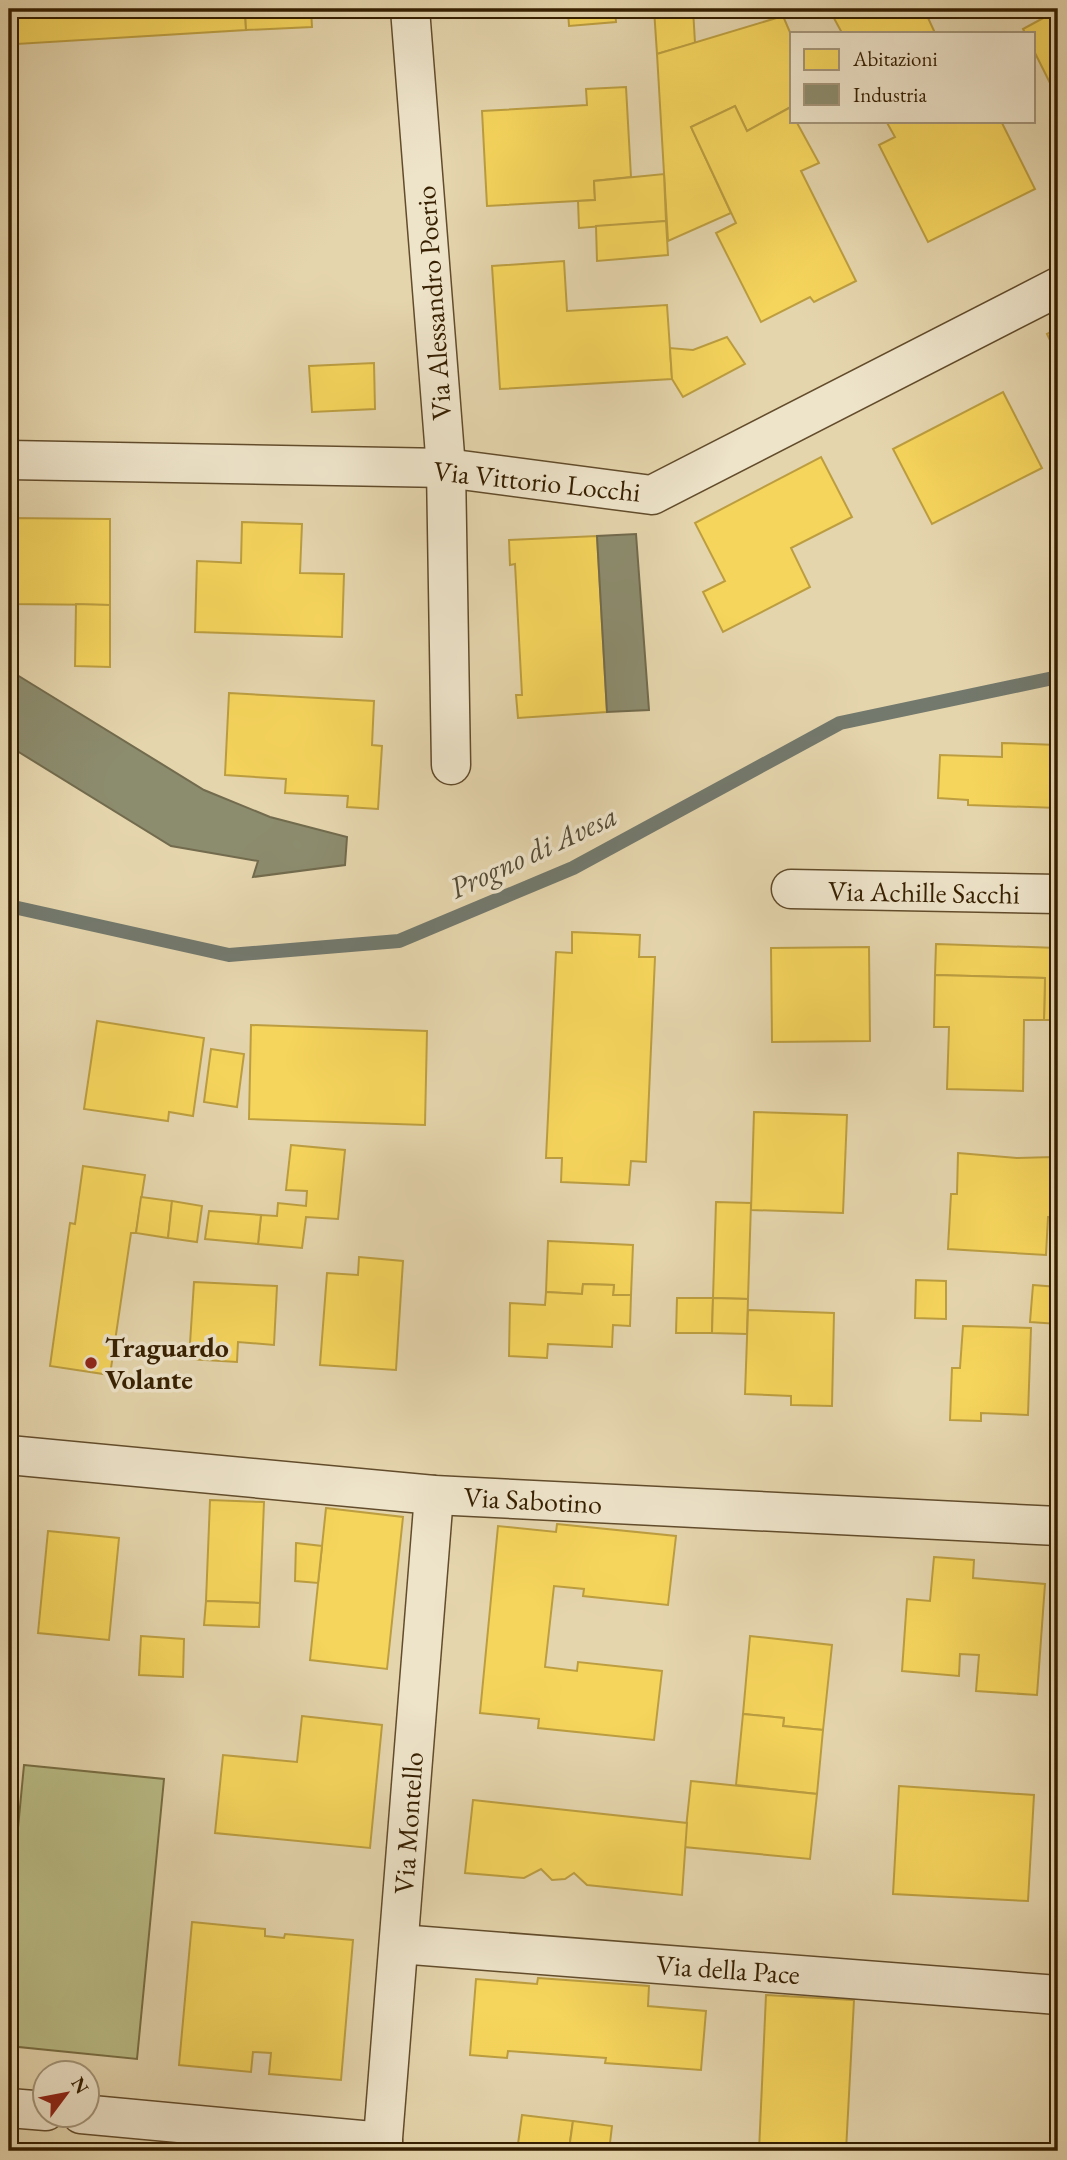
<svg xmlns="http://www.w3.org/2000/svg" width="1067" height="2160" viewBox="0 0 1067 2160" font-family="'EB Garamond',serif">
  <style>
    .green { fill: #b9bc86; stroke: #786e43; stroke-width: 2 }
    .homes { fill: #f6d55c; stroke: #bc9e40; stroke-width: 2 }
    .industry { fill: #8c8c6e; stroke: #726b4d; stroke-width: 2 }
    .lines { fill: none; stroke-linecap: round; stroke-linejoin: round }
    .stream { stroke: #73796d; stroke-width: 14 }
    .minor-casing { stroke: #624c2b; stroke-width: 41 }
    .minor { stroke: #eee4ca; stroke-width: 38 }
    .poi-dot { fill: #8f2418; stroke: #eee4ca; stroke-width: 2.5 }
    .labels { text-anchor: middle; stroke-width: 7; stroke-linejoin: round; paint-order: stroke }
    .street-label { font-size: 28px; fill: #361f00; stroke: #eee4ca }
    .poi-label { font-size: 28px; font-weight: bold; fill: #361f00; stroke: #eee4ca; text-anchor: start }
    .water-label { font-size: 30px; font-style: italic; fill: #554c37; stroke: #eee4ca }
  </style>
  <rect width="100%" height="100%" fill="#e5d5ad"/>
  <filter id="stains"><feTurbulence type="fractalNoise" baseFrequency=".00286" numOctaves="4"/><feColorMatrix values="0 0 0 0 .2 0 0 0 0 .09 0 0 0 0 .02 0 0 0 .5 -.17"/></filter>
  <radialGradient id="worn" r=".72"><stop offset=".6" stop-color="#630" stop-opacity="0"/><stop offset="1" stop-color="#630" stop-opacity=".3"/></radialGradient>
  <polygon class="green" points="24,1765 164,1779 137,2059 9,2046 9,1922"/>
  <g class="homes">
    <polygon points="9,9 15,9 17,44 9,45"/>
    <polygon points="15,9 245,9 246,30 17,44"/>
    <polygon points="245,9 311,9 312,27 246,30"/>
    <polygon points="478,9 615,9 616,22 569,26 568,11 479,18"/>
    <polygon points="654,9 693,9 695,43 657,54"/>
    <polygon points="829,9 924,9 935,33 842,33"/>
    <polygon points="1058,10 1058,99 1034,51 1034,33 1025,33 1023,29"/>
    <polygon points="783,16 792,37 792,106 747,131 735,106 691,127 731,213 668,241 657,54"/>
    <polygon points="626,87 631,177 594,181 595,200 487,206 482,111 587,105 586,89"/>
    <polygon points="735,106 747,131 789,108 792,113 792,121 796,121 819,163 801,171 856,281 814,302 810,297 761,322 716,233 736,223 691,127"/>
    <polygon points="886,121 1001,121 1035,189 928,242 879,145 895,137"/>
    <polygon points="664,174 666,221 579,228 578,201 595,200 594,181"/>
    <polygon points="666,221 668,255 597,261 596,226"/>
    <polygon points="564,261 567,311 667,305 672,379 500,389 492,266"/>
    <polygon points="1058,328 1058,357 1047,334"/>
    <polygon points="727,337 745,364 683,397 672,379 670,348 693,350"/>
    <polygon points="374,363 375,409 312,412 309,366"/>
    <polygon points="1003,392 1042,468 932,524 893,449"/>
    <polygon points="821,457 852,517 791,548 810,587 723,632 703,592 725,581 695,523"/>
    <polygon points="9,518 110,519 110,605 9,604"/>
    <polygon points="242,522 302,524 300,573 344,574 342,637 195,632 197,561 241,563"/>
    <polygon points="597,536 607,712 518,718 516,695 522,695 515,564 510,565 509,540"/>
    <polygon points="76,604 110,605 110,667 75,666"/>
    <polygon points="229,693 374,701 372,745 382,746 378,809 347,807 348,796 285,793 286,779 225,775"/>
    <polygon points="1002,743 1058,745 1058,808 968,805 968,800 938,798 940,755 1002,757"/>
    <polygon points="572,932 640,935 639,957 655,957 646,1162 631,1161 629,1185 561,1182 562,1158 546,1158 556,952 572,953"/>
    <polygon points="936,944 1058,948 1058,1020 1044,1020 1045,978 935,975"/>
    <polygon points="869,947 870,1041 772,1042 771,948"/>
    <polygon points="935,975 1045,978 1044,1020 1024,1020 1023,1091 947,1089 949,1027 934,1027"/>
    <polygon points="97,1021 204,1038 193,1116 169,1112 168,1121 84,1109"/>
    <polygon points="251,1025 427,1031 425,1125 249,1119"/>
    <polygon points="211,1049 244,1054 237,1107 204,1102"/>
    <polygon points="754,1112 847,1115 843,1213 751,1210"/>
    <polygon points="291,1145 345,1150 338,1219 306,1217 302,1248 258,1244 261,1215 277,1216 278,1203 306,1206 307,1191 286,1190"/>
    <polygon points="958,1153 1017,1158 1053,1157 1052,1217 1048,1217 1046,1255 948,1249 951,1194 957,1194"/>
    <polygon points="83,1166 145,1175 136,1233 131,1233 110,1375 50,1366 70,1223 75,1224"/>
    <polygon points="141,1197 172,1201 168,1238 136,1233"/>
    <polygon points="172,1201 202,1206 197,1242 168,1238"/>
    <polygon points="716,1202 751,1203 748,1299 713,1298"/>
    <polygon points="209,1211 261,1215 258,1244 205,1239"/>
    <polygon points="548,1241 633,1245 631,1295 613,1295 614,1285 583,1284 582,1294 546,1292"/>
    <polygon points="359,1257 403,1261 396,1370 320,1365 327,1273 358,1275"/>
    <polygon points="916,1280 946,1281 946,1319 915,1318"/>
    <polygon points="194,1282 277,1286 274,1345 238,1342 237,1362 189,1359"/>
    <polygon points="583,1284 614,1285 613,1295 631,1295 630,1326 613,1325 612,1347 548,1344 547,1358 509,1356 510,1303 545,1305 546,1292 582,1294"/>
    <polygon points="1033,1285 1058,1287 1058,1324 1030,1322"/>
    <polygon points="677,1298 713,1298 712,1333 676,1333"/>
    <polygon points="713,1298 748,1299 747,1334 712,1333"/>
    <polygon points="748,1310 834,1313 832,1406 791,1405 791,1396 745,1394"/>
    <polygon points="963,1326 1031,1328 1028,1415 981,1413 981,1421 950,1420 952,1368 960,1368"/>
    <polygon points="210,1500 264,1502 260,1603 206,1601"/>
    <polygon points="326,1508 403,1517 387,1669 310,1660"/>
    <polygon points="557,1524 676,1536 668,1605 583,1596 584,1589 554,1586 545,1667 577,1671 578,1662 662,1671 654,1740 538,1728 539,1719 480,1713 498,1526 556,1532"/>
    <polygon points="48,1531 119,1538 109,1640 38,1633"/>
    <polygon points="296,1543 322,1546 318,1583 295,1581"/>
    <polygon points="934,1557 974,1560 973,1578 1045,1584 1037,1695 976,1691 979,1655 960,1654 959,1676 902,1671 907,1599 930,1601"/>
    <polygon points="206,1601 260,1603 259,1627 204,1625"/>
    <polygon points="141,1636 184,1639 183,1677 139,1675"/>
    <polygon points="750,1636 832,1645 823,1730 783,1726 784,1718 743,1714"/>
    <polygon points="743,1714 784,1718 783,1726 823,1730 817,1794 736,1785"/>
    <polygon points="302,1716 382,1725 370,1848 215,1833 223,1755 297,1762"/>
    <polygon points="691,1781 817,1794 810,1859 684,1847"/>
    <polygon points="899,1786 1034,1795 1028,1901 893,1894"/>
    <polygon points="473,1800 687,1823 682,1895 587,1885 574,1873 565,1879 552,1880 541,1869 524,1878 465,1873"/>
    <polygon points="192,1922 265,1929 265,1936 284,1938 285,1934 353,1940 341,2080 269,2074 271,2053 253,2052 251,2072 179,2065"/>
    <polygon points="538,1978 649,1986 648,2006 706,2011 701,2070 605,2063 606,2058 508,2051 507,2058 470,2055 476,1979 537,1984"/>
    <polygon points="766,1995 854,2000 846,2151 759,2151"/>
    <polygon points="522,2115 573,2121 569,2149 572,2149 572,2151 517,2151"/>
    <polygon points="573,2121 612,2126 609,2151 572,2151 572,2149 569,2149"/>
  </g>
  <g class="industry">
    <polygon points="636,534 649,710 607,712 597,536"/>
    <polygon points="9,670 204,790 270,817 347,837 345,865 253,877 258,861 171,846 9,746"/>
  </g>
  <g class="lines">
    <polyline class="stream" points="9,906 229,955 399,941 573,868 840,723 1058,677"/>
    <defs>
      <g id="minor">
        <polyline points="410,9 446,468 451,765"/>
        <polyline points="9,460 446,468 652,495 1058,287"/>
        <polyline points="791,889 1058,894"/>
        <polyline points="9,1455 434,1495 1058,1526"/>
        <polyline points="399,1944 1058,1995"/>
        <polyline points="9,2108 46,2111"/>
        <polyline points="81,2114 383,2142"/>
        <polyline points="382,2151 434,1495"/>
      </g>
    </defs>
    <use href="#minor" class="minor-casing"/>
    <use href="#minor" class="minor"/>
  </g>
  <circle class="poi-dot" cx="91" cy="1363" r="7"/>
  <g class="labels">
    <g class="street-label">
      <text transform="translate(433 303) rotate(-94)" y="10">Via Alessandro Poerio</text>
      <text transform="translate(537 481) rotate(6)" y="10">Via Vittorio Locchi</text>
      <text transform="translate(924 892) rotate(1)" y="10">Via Achille Sacchi</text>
      <text transform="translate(533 1500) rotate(3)" y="10">Via Sabotino</text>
      <text transform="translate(408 1823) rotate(-86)" y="10">Via Montello</text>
      <text transform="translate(728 1969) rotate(4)" y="10">Via della Pace</text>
    </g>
    <g class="poi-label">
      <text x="105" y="1357">Traguardo<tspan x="105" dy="32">Volante</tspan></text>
    </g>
    <g class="water-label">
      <text transform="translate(533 852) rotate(-25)" y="10">Progno di Avesa</text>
    </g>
  </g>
  <rect width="1067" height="2160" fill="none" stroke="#e5d5ad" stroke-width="35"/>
  <rect x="10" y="10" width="1046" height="2139" fill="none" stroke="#361f00" stroke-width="3.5"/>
  <rect x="18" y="18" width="1032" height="2125" fill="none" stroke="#361f00" stroke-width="2"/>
  <rect x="790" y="32" width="245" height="91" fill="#eee4ca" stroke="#a49579" stroke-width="2"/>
  <rect x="804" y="49" width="35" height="21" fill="#f6d55c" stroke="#a49579" stroke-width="2"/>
  <text x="853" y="66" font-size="21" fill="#361f00">Abitazioni</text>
  <rect x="804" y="84" width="35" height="21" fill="#8c8c6e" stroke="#a49579" stroke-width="2"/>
  <text x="853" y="102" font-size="21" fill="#361f00">Industria</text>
  <g transform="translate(66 2094) rotate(58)"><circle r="33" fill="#eee4ca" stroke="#a49579" stroke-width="2"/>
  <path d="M0-5L12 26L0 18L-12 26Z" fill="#8f2418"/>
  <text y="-10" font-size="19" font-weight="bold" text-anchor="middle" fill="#361f00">N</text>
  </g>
  <rect width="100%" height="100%" filter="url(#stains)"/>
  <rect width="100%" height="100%" fill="url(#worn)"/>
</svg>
